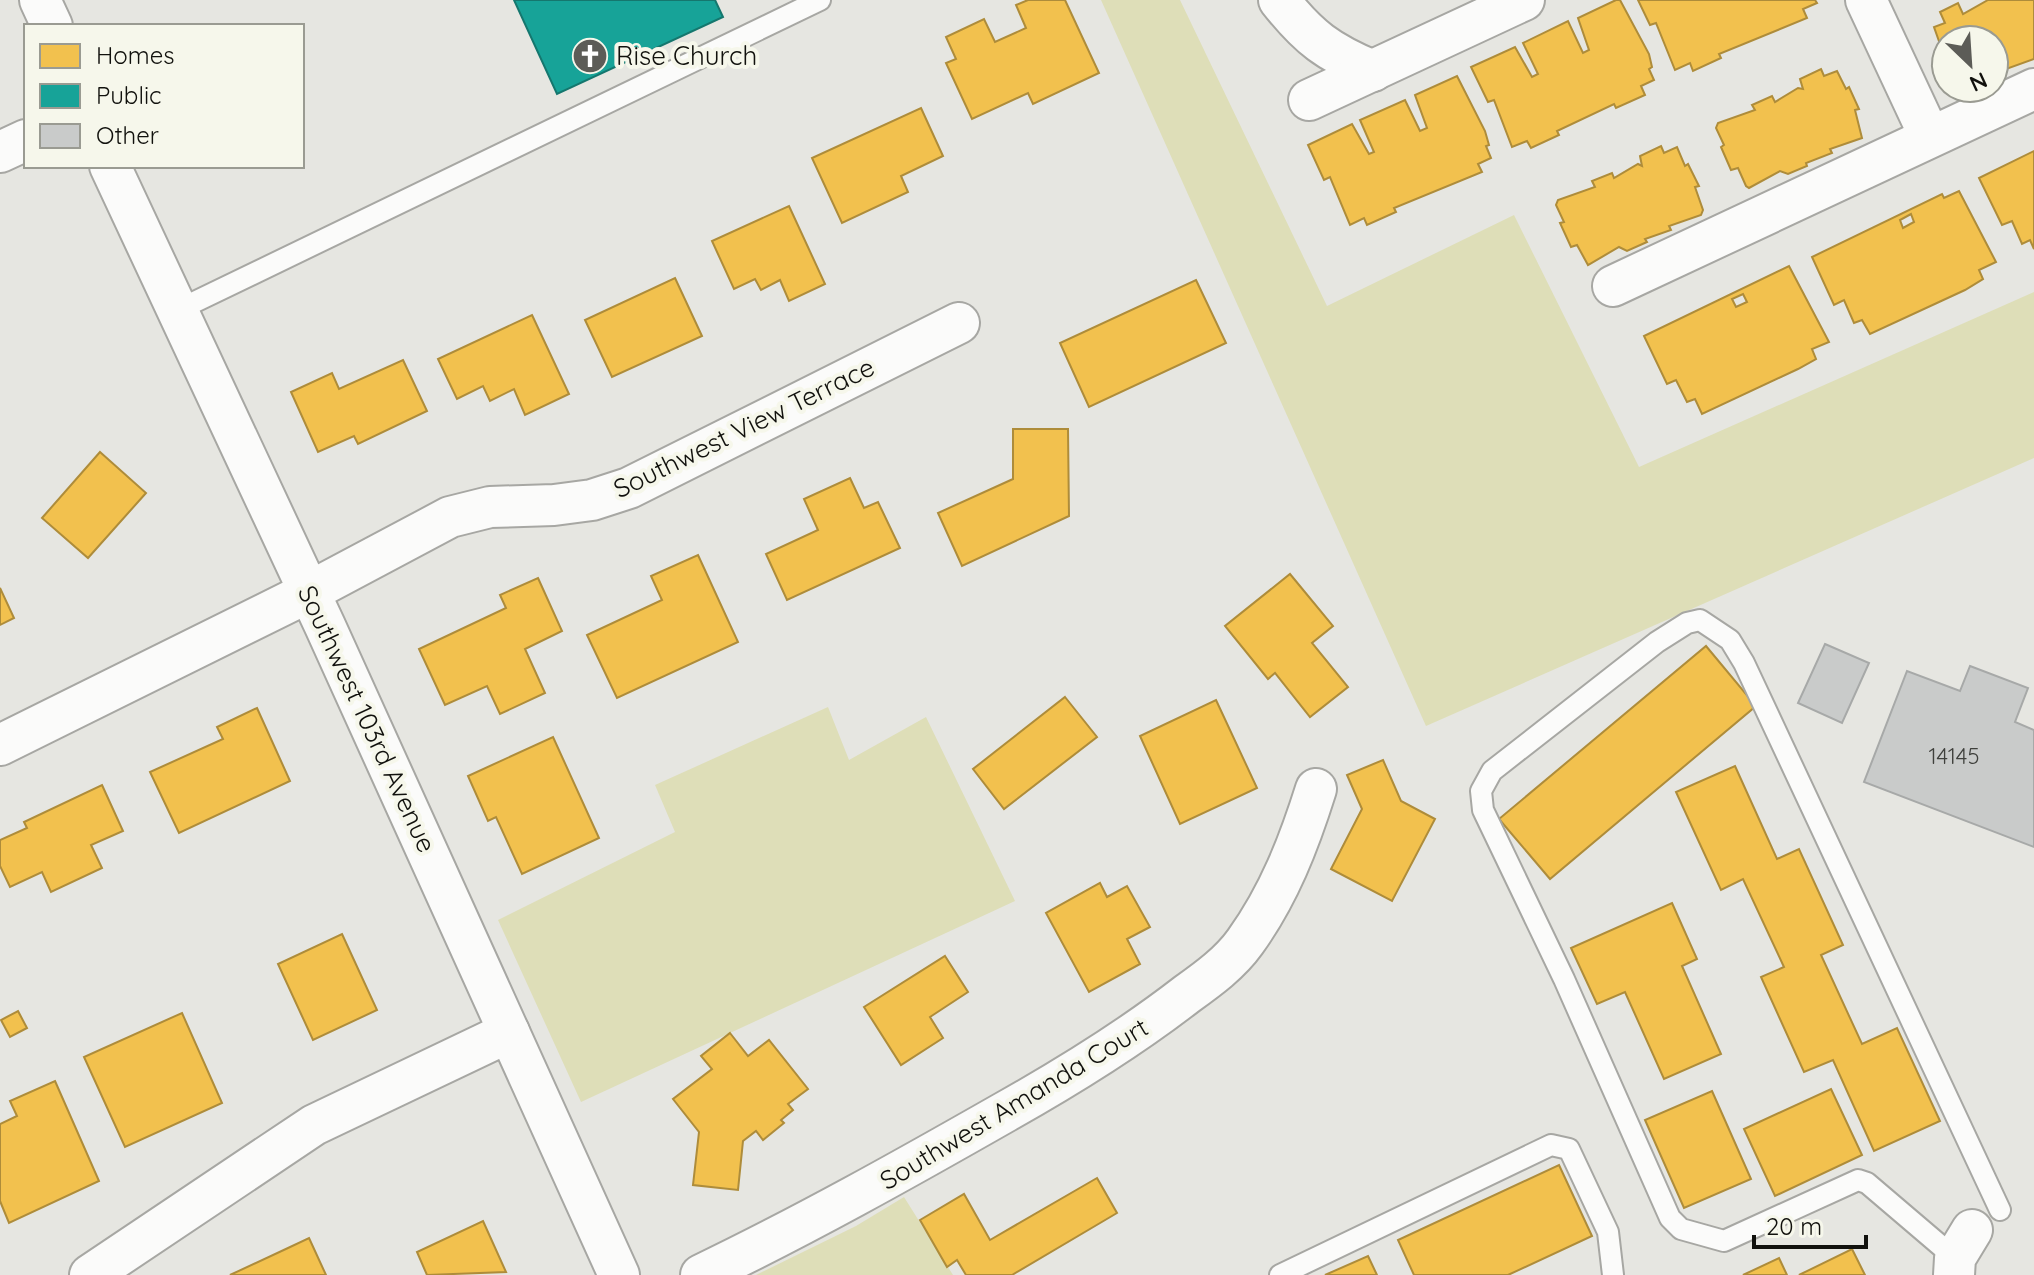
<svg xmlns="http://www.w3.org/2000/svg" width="2034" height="1275" viewBox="0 0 2034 1275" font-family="Quicksand,sans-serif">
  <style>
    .green { fill: #dedeb8 }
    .homes { fill: #f2c14e; stroke: #ae8c3a; stroke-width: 2; fill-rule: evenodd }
    .public { fill: #17a398; stroke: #15776e; stroke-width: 2 }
    .building { fill: #c9cbca; stroke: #a7a9a8; stroke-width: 2 }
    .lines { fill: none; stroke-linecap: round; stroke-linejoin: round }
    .lane-casing { stroke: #a7a7a3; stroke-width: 24 }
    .street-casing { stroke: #a7a7a3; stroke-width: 44 }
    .lane { stroke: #fbfbfa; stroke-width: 20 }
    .street { stroke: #fbfbfa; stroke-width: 40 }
    .labels { text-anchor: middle; stroke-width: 8; stroke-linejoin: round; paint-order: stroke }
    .number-label { font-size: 22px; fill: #3f403c }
    .poi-label { font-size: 26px; fill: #11110d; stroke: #f6f7eb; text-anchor: start }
    .street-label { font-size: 26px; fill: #11110d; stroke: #f6f7eb }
  </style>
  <rect width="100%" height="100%" fill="#e6e6e1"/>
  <g class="green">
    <polygon points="1101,0 1180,0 1327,306 1514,215 1639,467 2034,292 2034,458 1426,726"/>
    <polygon points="828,707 849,760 926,717 1015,901 581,1102 498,920 675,832 655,785"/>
    <polygon points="904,1197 953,1275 756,1275 856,1226"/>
  </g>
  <g class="homes">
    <polygon points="1028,0 1065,0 1099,73 1033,104 1028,93 972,119 946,63 956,59 946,37 984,19 995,42 1026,28 1016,5"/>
    <polygon points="1616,0 1620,0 1649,54 1652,67 1649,69 1654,80 1641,86 1645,95 1616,108 1614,104 1557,131 1559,135 1531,148 1527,141 1512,147 1494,100 1488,102 1471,67 1515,47 1532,77 1538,74 1523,43 1568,21 1583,53 1589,50 1578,18"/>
    <polygon points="1638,0 1815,0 1817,3 1803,9 1807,18 1719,54 1721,58 1693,71 1690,63 1675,70 1656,23 1650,25"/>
    <polygon points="1988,0 2034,0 2034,59 1998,72 1994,69 1994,40 1946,40 1946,61 1934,27 1945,23 1940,12 1958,3 1963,14"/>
    <polygon points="1821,69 1824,76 1837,71 1846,89 1849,87 1859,109 1855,110 1862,138 1830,149 1832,153 1806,163 1807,166 1788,174 1780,171 1749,188 1746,186 1738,168 1731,170 1721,147 1724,145 1716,128 1718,123 1755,110 1752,105 1772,96 1775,102 1798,88 1803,89 1800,79"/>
    <polygon points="1457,76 1485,131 1489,145 1486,146 1491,158 1478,164 1482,172 1394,208 1396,212 1367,225 1364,218 1350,225 1330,177 1324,180 1308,145 1352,124 1369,154 1374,152 1360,120 1405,100 1420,131 1427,128 1415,95"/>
    <polygon points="921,108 943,156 901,176 908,192 842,223 812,158"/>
    <polygon points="1661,146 1664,153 1677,147 1685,166 1688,164 1699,186 1695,187 1703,210 1701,215 1669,226 1671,230 1645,239 1647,242 1627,251 1619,247 1588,265 1577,245 1571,247 1560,223 1564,222 1556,205 1558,200 1595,187 1592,181 1612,173 1614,178 1638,164 1642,166 1640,156"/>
    <polygon points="2034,151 2034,249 2030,240 2022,244 2012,221 2002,225 1979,178"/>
    <path d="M1959,191l37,71 -17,8 4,9 -18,11 -95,44 -8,-14 -8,3 -10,-23 -10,5 -22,-48 130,-63 2,4zM1911,214l3,8 -11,6 -3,-8z"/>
    <polygon points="789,206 825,284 789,301 780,280 761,290 755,279 734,289 712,241"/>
    <path d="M1789,266l40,76 -17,7 4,10 -18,10 -96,45 -7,-15 -8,3 -11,-22 -9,4 -23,-48zM1743,294l4,8 -11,5 -4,-8z"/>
    <polygon points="675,278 702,336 612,377 585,320"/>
    <polygon points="1196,280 1226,343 1089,407 1060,343"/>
    <polygon points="532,315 569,394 525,415 514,389 490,401 483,386 457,399 438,359"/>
    <polygon points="403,360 427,411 358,444 354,436 318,452 291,392 332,373 339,389"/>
    <polygon points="1013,429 1068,429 1069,516 962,566 938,513 1013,479"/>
    <polygon points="100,452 146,493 88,558 42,518"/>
    <polygon points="850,478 864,508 878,502 900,548 787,600 766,554 818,530 804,499"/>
    <polygon points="698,555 738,642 617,698 587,635 662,600 651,576"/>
    <polygon points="1290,574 1333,626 1312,643 1348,687 1310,717 1275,673 1268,679 1225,626"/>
    <polygon points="538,578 562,631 525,649 545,693 500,714 487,686 445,705 419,649 506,608 500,595"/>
    <polygon points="0,588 14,618 0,625"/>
    <polygon points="1706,646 1756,706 1550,879 1499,819"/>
    <polygon points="1065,697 1097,737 1004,809 973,769"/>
    <polygon points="1216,700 1257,788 1180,824 1140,736"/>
    <polygon points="257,708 290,781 179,833 150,772 223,739 217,727"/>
    <polygon points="553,737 599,838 522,874 496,817 488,821 468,776"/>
    <polygon points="1383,760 1401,801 1435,819 1392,901 1331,869 1362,809 1347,775"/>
    <polygon points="1735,766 1777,859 1799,849 1843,945 1821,955 1862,1044 1897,1028 1940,1121 1874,1151 1833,1060 1804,1072 1761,977 1784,967 1743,879 1721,890 1676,792"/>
    <polygon points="102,785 123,831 91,845 102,868 51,892 42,872 10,887 0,866 0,840 27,828 24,822"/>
    <polygon points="1100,883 1107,897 1127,886 1150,927 1127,939 1140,964 1089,992 1046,913"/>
    <polygon points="1672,903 1697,959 1682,966 1721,1054 1664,1079 1625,992 1597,1004 1571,948"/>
    <polygon points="342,934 377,1010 313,1040 278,964"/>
    <polygon points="945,956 968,992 930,1017 943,1038 901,1065 864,1007"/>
    <polygon points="18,1011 27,1028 10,1037 1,1020"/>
    <polygon points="182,1013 222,1103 125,1147 84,1057"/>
    <polygon points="730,1033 748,1056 769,1040 808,1089 788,1104 793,1110 781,1120 784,1123 763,1140 756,1131 743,1141 738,1190 693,1185 699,1132 673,1099 712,1069 701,1056"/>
    <polygon points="55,1081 99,1181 9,1223 0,1201 0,1124 17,1116 10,1101"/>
    <polygon points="1831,1089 1862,1155 1775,1196 1744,1129"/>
    <polygon points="1712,1091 1751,1179 1684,1208 1645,1120"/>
    <polygon points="1559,1165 1592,1236 1508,1275 1414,1275 1398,1240"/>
    <polygon points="1097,1178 1117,1213 1012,1275 966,1275 957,1260 947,1267 920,1220 964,1194 990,1240"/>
    <polygon points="483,1221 506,1272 427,1275 417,1252"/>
    <polygon points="309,1238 326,1275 230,1275 288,1248"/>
    <polygon points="1852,1249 1865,1275 1799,1275"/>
    <polygon points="1368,1256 1377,1275 1325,1275"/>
    <polygon points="1779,1258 1787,1275 1743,1275"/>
  </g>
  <polygon class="public" points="514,0 715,0 723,17 557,94"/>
  <g class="building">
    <polygon points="1825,644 1869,663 1842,723 1798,703"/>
    <polygon points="1970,666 2028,688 2015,722 2034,730 2034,847 1864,782 1907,671 1960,691"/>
  </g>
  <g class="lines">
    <defs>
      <g id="lane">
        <polyline points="178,310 820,0"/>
        <polyline points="1955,1258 1867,1183 1858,1180 1724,1241 1681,1229 1670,1218 1564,979 1483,810 1481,791 1492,771 1657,642 1687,623 1700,620 1730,640 1744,663 2000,1210"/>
        <polyline points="1280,1275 1551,1145 1569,1149 1608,1232 1613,1275"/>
      </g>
      <g id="street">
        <polyline points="40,0 52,26"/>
        <path d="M1279,0c30,38 49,52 94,71"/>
        <polyline points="1866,0 1930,137"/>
        <polyline points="1309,100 1524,0"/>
        <polyline points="0,152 26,140"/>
        <polyline points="110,166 325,626 619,1275"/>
        <polyline points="1613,286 2034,89"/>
        <polyline points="0,745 309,592 450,517 490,507 554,505 592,500 629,488 959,323"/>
        <polyline points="90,1275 314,1125 509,1032"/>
        <path d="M701,1275c104,-50 204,-106 304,-163 64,-36 124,-73 182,-118 21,-15 43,-31 58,-52 34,-47 54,-99 71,-153"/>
        <polyline points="1954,1275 1955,1258 1972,1230"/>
      </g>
    </defs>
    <use href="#lane" class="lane-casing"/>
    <use href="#street" class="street-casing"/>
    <use href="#lane" class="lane"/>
    <use href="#street" class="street"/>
  </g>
  <defs>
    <symbol id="church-disc" viewBox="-11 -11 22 22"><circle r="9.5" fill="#5c5c57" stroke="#f6f7eb"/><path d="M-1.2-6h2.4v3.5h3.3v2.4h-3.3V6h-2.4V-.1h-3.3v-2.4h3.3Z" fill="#fff"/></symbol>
  </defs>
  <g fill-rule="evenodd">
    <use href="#church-disc" x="570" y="36" width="40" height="40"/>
  </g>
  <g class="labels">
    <g class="number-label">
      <text x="1954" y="764">14145</text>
    </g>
    <g class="poi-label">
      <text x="616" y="65">Rise Church</text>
    </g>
    <g class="street-label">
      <text transform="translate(744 428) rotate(-26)" y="9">Southwest View Terrace</text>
      <text transform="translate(367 719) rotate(65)" y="9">Southwest 103rd Avenue</text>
      <text transform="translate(1014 1104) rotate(-31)" y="9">Southwest Amanda Court</text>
    </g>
  </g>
  <rect x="24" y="24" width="280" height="144" fill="#f6f7eb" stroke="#9a9b92" stroke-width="2"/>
  <rect x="40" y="44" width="40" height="24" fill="#f2c14e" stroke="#9a9b92" stroke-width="2"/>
  <text x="96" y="64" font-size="24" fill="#11110d">Homes</text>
  <rect x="40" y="84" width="40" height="24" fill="#17a398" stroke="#9a9b92" stroke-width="2"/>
  <text x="96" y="104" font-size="24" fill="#11110d">Public</text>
  <rect x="40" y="124" width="40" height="24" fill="#c9cbca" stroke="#9a9b92" stroke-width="2"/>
  <text x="96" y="144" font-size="24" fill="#11110d">Other</text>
  <g transform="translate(1970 64) rotate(155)"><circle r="38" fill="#f6f7eb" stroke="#9a9b92" stroke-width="2"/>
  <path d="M0-6L14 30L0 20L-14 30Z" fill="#5c5c57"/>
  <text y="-12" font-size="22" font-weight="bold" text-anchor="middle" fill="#11110d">N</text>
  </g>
  <path d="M1754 1235v12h112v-12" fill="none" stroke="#11110d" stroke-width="4"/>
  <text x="1766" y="1235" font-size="24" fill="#11110d" stroke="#f6f7eb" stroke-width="6" paint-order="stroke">20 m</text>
</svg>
